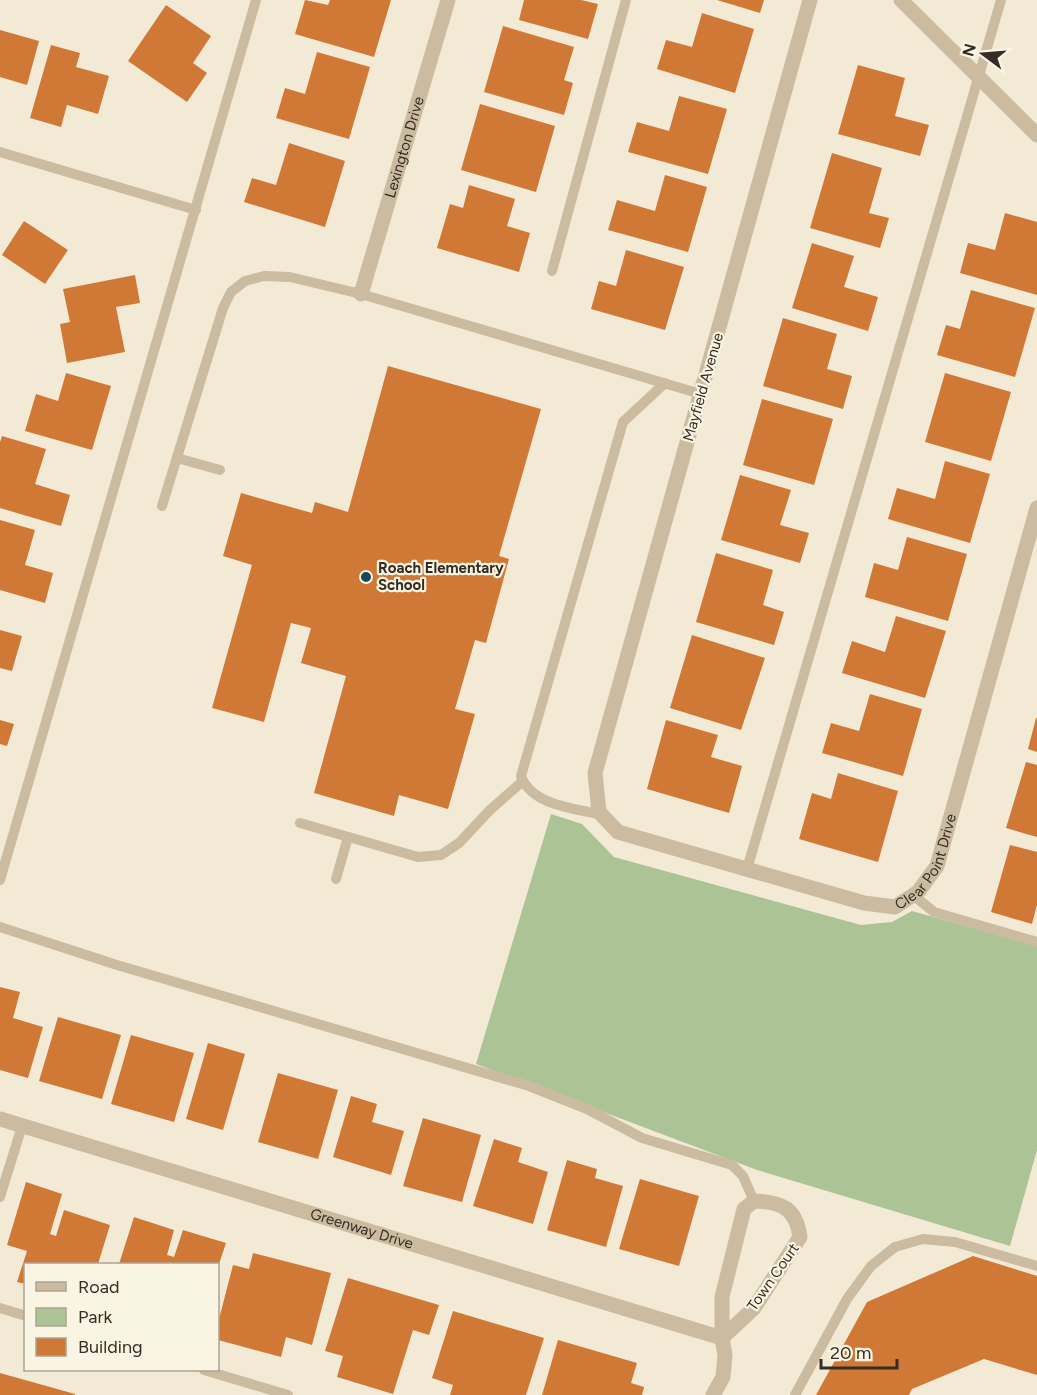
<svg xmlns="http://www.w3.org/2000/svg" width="1037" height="1395" viewBox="0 0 1037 1395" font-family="Figtree,sans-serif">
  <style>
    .green { fill: #abc395 }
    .building { fill: #d07836 }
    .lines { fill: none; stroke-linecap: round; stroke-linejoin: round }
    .service { stroke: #cbbca1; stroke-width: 10 }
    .minor { stroke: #cbbca1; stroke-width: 15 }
    .tertiary { stroke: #cbbca1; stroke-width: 15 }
    .poi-dot { fill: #17495a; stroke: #faf4e2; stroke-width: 2 }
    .labels { text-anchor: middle; stroke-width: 4.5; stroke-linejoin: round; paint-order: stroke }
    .street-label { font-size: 15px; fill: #352d25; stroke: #faf4e2 }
    .poi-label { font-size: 15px; font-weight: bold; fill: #352d25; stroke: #faf4e2; text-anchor: start }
  </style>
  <rect width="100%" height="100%" fill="#f3ead6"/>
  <polygon class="green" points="551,814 582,824 614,857 861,925 892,922 912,911 1037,946 1037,1150 1010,1246 757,1170 476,1064"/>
  <g class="building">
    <polygon points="305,0 328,5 330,0 391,0 374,57 295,34"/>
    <polygon points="524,0 581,0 598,4 588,39 519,20"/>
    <polygon points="717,0 764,0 760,13"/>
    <polygon points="166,5 211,36 193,63 207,73 187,102 128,61"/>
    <polygon points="702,13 754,29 735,93 657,69 666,40 692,47"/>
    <polygon points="503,26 574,47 564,80 573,83 564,115 484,92"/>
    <polygon points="0,30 39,41 27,85 0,77"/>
    <polygon points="51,45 80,53 76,67 109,76 98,114 67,105 61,127 30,118"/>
    <polygon points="317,52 370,67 349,139 276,118 285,88 305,94"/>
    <polygon points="858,65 905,78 895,116 929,125 920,156 838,134"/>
    <polygon points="679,96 727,109 708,174 628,152 637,122 669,131"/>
    <polygon points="480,104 555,126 536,192 461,170"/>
    <polygon points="289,143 345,161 325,227 244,202 252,178 276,185"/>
    <polygon points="832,153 882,168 869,213 889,218 880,248 810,228"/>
    <polygon points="665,175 707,187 688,252 608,230 617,200 655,211"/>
    <polygon points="469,185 515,199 507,226 530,233 519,272 437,248 450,204 463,208"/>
    <polygon points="1005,213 1037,222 1037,295 960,273 968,243 995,250"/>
    <polygon points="24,221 68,250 45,284 2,255"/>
    <polygon points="812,243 854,256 844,287 878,297 868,331 792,308"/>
    <polygon points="626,250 684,267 665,330 591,309 599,281 616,286"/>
    <polygon points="135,275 140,303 116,307 125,352 67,363 60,324 70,322 63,289"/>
    <polygon points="971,290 1035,308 1015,377 937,355 946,325 960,329"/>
    <polygon points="783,318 837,334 827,369 852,376 843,409 763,386"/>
    <polygon points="388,366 541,409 499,556 509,559 486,643 475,640 455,709 475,714 448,809 399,795 394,816 314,793 346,676 301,663 311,628 291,623 264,722 212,708 252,565 223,556 241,493 312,513 315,502 348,512"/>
    <polygon points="66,373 111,386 92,450 25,431 36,394 58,401"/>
    <polygon points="945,373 1011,392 991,461 925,442"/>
    <polygon points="762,399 833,419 814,485 743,465"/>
    <polygon points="2,436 46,449 35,484 70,495 61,526 0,508 0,442"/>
    <polygon points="945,461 990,474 970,543 888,519 897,488 935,499"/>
    <polygon points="740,475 791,490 780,525 809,533 800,563 721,540"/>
    <polygon points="0,520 35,530 25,565 53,573 45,603 0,590"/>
    <polygon points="907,537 967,554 948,621 865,597 874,563 898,570"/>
    <polygon points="716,553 773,570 763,605 784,612 774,645 696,622"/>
    <polygon points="896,616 946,631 925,698 842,673 852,641 885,652"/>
    <polygon points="0,630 22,636 12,671 0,668"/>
    <polygon points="692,635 765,658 741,730 670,708"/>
    <polygon points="870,694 922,709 903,776 822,753 831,723 859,731"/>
    <polygon points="1036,718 1037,718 1037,752 1028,749"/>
    <polygon points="0,720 14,724 7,746 0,744"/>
    <polygon points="666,720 718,735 711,757 742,766 729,813 647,789"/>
    <polygon points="1026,762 1037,765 1037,837 1006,828"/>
    <polygon points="838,773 898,791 878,862 799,839 812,793 831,799"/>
    <polygon points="1010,845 1037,852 1037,905 1032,924 991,912"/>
    <polygon points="0,987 20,992 13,1018 43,1027 28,1078 0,1070"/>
    <polygon points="58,1017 121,1035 102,1099 39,1081"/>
    <polygon points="131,1035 194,1053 174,1122 111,1104"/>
    <polygon points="208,1043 245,1054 223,1130 186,1119"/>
    <polygon points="278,1073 338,1090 318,1159 258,1142"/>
    <polygon points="351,1096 377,1104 372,1122 404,1131 391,1175 333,1157"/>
    <polygon points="423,1118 481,1135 462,1202 403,1186"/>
    <polygon points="494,1139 522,1148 518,1162 548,1172 533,1224 473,1206"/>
    <polygon points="567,1160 597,1169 595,1178 623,1186 606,1247 547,1230"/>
    <polygon points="640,1179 699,1196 679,1266 619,1249"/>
    <polygon points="26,1182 62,1194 50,1234 56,1236 64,1210 110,1225 98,1264 26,1264 26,1284 17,1282 27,1251 7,1245"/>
    <polygon points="134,1217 174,1230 167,1255 174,1257 183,1230 226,1243 219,1264 119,1264"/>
    <polygon points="253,1253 331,1273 312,1345 286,1337 281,1357 218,1340 218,1323 233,1265 249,1269"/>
    <polygon points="973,1256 1037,1276 1037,1375 984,1359 912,1389 909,1395 816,1395 867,1302"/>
    <polygon points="348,1278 439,1305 429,1335 413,1330 393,1394 337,1377 343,1356 325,1351"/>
    <polygon points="453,1311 544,1338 526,1395 450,1395 453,1385 432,1378"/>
    <polygon points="558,1340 637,1363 631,1383 644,1387 642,1395 542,1395"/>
    <polygon points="0,1373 75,1394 75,1395 0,1395"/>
  </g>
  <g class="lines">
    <g class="service">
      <polyline points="0,152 196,210"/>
      <polyline points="552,271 626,0"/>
      <polyline points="177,458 220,470"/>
      <polyline points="162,506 223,308 231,292 245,281 264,276 290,277 361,294 701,394"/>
      <path d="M602,815c-27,-7 -70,-9 -81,-39l102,-354 42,-39"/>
      <polyline points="300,823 418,857 441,855 459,843 490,810 523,781"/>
      <polyline points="747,869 1001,0"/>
      <polyline points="336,879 348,837"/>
      <polyline points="0,880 256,0"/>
      <polyline points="913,895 934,912 1037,942"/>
      <polyline points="0,927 117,965 529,1086 587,1109 642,1138 732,1165 743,1176 754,1201"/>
      <polyline points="0,1197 22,1126"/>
      <polyline points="0,1308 26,1316"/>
      <polyline points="204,1370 288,1395"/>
      <polyline points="795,1395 847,1299 871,1266 895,1247 923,1239 955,1242 1037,1266"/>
    </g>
    <g class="minor">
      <path id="s1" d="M810,0c-71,258 -145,515 -215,773l4,39 19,20 246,71 31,4 23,-15 19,-26 100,-358"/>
      <path id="s2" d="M361,294l87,-294"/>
      <path id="s3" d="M0,1119l722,219"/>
      <path d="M713,1395l10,-18 2,-22 -3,-17v-41l22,-88 10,-8c28,1 42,7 46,36l-46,71 -32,30"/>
    </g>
    <polyline class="tertiary" points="901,0 1037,135"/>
  </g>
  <circle class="poi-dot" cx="366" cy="577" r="6"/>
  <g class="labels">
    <g class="street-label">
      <text dy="5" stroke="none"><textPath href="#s2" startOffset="153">Lexington Drive</textPath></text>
      <text transform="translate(703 387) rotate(-74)" y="5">Mayfield Avenue</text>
      <text dy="5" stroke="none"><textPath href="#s1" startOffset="1214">Clear Point Drive</textPath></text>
      <text dy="5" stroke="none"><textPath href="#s3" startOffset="378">Greenway Drive</textPath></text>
      <text transform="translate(773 1277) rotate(-55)" y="5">Town Court</text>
    </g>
    <g class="poi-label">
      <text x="378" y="573">Roach Elementary<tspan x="378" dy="17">School</tspan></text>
    </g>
  </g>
  <rect x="24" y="1263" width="195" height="108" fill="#faf4e2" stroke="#aba496" stroke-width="1.5"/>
  <rect x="36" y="1282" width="30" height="9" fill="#cbbca1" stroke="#aba496" stroke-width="1.5"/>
  <text x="78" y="1293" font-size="18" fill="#352d25">Road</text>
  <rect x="36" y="1308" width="30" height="18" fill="#abc395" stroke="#aba496" stroke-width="1.5"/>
  <text x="78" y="1323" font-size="18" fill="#352d25">Park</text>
  <rect x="36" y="1338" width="30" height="18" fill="#d07836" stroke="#aba496" stroke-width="1.5"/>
  <text x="78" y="1353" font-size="18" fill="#352d25">Building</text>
  <g transform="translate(983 54) rotate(286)" stroke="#faf4e2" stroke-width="4.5" paint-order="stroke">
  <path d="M0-4.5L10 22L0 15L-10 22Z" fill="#352d25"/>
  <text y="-9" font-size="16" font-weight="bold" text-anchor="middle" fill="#352d25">N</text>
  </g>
  <path d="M821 1359v9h76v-9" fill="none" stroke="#352d25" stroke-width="3"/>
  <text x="830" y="1359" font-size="18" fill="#352d25" stroke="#faf4e2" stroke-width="4.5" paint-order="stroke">20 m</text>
</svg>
